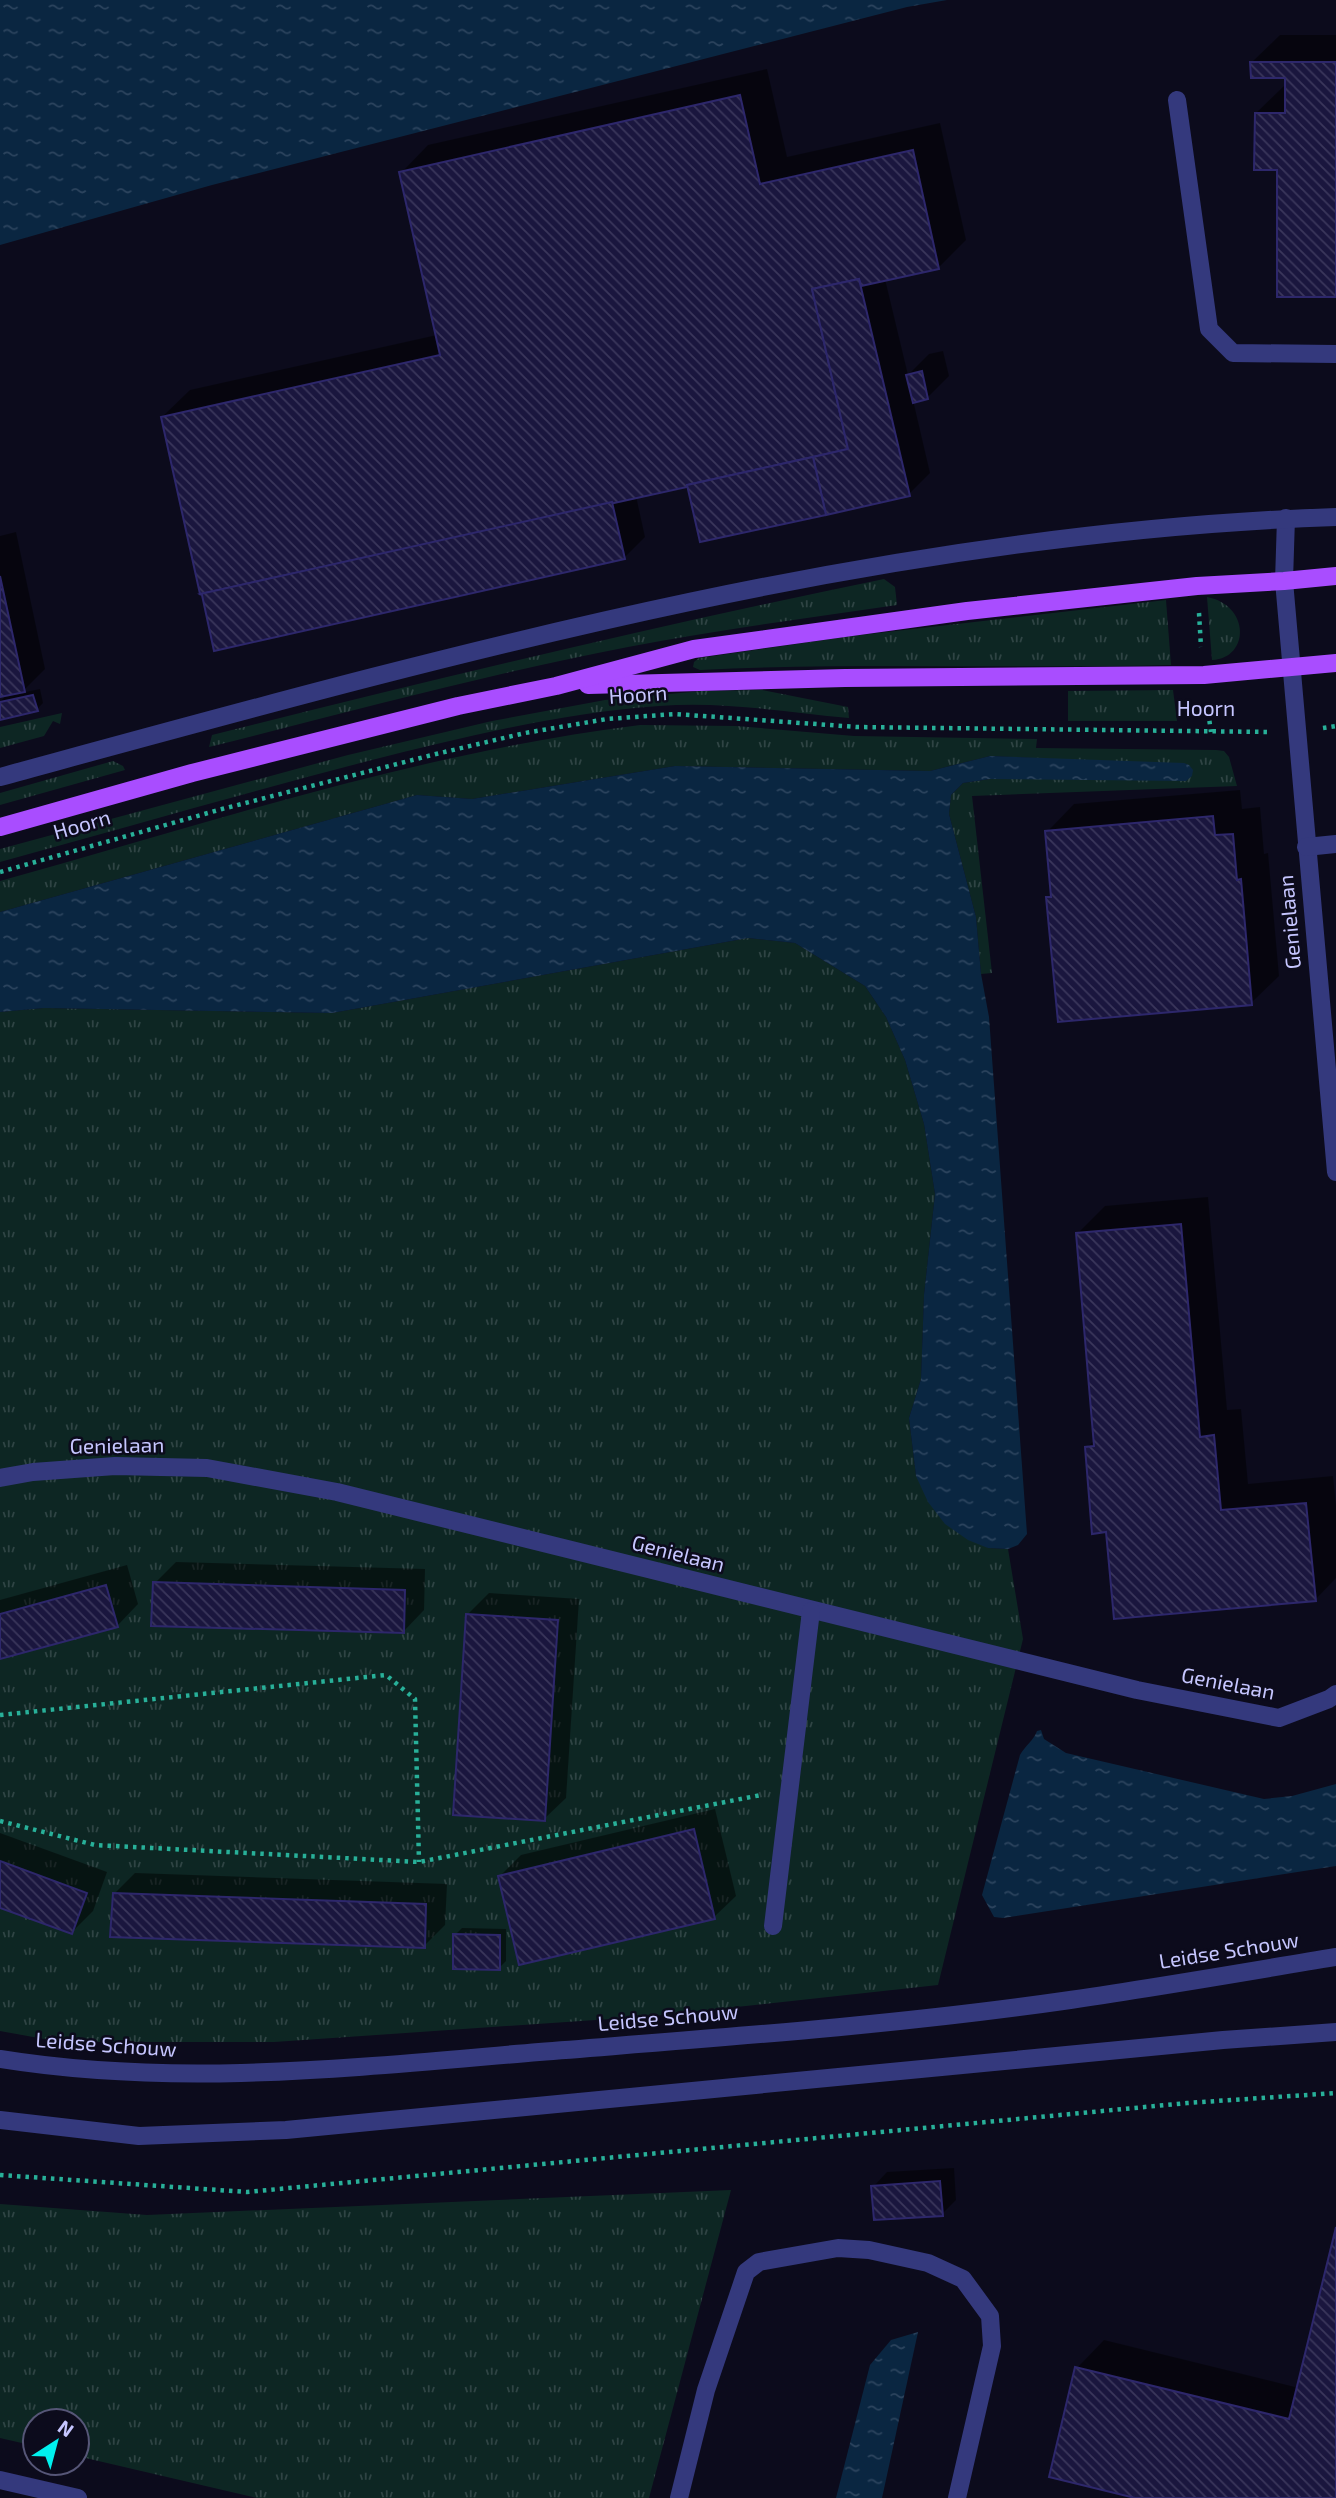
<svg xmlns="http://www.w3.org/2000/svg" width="1336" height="2498" viewBox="0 0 1336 2498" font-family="'Exo 2',sans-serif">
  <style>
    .grass { fill: url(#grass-tufts) }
    .water { fill: url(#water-ripples) }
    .shadow { fill: #0007 }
    .building { fill: url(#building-back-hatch); stroke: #2d276b; stroke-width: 2 }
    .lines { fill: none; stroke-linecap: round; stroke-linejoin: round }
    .path { stroke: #28b099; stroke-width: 4.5; stroke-dasharray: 3.5 5; stroke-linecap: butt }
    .minor { stroke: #34397d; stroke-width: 18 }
    .major { stroke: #a94dff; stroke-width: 18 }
    .labels { text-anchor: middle; stroke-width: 5; stroke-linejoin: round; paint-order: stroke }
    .street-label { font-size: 21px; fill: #c6c6ff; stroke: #0c0b1c }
  </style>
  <defs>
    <pattern id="grass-tufts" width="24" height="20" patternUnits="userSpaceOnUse" patternTransform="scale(1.75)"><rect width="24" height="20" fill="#0d2623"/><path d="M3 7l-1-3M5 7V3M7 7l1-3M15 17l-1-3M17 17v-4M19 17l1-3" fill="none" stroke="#2f4444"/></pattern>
    <pattern id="water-ripples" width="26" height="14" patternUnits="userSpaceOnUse" patternTransform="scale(1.75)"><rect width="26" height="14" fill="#0a2641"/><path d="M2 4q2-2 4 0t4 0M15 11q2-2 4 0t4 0" fill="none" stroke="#2c445e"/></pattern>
    <pattern id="building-back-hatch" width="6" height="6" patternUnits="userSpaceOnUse" patternTransform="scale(1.75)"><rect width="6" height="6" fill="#1a163e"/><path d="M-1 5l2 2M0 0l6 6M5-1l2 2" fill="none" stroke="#3a365b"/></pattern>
  </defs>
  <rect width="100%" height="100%" fill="#0c0b1c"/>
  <g class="grass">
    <path d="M884,579l11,8 2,18c-90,13 -180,25 -269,42 -141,27 -279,65 -419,100l3,-12c223,-56 447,-110 672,-156z"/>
    <path d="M1207,597c43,8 43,61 5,63z"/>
    <path d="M1166,600l5,65c-157,4 -314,-3 -471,5l-7,-3 1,-5 5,-4 153,-22z"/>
    <path d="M762,690l86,17 1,11c-63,-6 -127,-17 -190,-12 -99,7 -195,31 -291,55 -123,32 -245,67 -368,101v-13l348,-94 144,-34 113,-21 97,-9z"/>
    <polygon points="1173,690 1177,721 1068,721 1068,691"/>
    <polygon points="62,713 60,724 53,721 44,736 0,748 0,727"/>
    <path d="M640,725l96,1 118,10 183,3 -1,9 180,2 8,1 5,6 8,29 -265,10 20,177 -11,1 -5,-57 -27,-103 2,-19 12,-12 27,-4 199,-14 -199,-9 -60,15 -255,-5 -203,33 -55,-4 -417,117v-31c211,-59 422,-129 640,-156z"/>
    <polygon points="113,761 123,766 125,770 0,805 0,793"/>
    <polygon points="748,938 795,943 865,986 886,1017 905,1060 924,1124 935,1194 924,1295 921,1379 909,1418 916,1476 988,1548 1008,1549 1023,1639 938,1985 654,2016 274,2042 61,2042 0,2031 0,1012 44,1008 332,1013"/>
    <polygon points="731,2190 649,2498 257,2498 77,2456 77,2421 35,2421 35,2446 0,2438 0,2204 147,2215"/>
  </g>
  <g class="water">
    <polygon points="0,0 947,0 907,7 212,185 0,245"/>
    <polygon points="990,756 1184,763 1189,765 1193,770 1192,776 1186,781 990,779 963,783 951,795 949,814 976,917 981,974 989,1017 1027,1534 1018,1545 1008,1549 988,1548 968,1540 945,1524 928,1502 916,1476 909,1418 921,1379 924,1295 935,1194 924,1124 905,1060 886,1017 865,986 795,943 748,938 332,1013 44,1008 0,1012 0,912 417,795 472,799 675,766 930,771"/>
    <path d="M1041,1730l3,9 22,14 198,46 28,-3 44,-12v82l-333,52 -9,-1 -12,-22 38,-140c5,-9 14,-15 17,-24z"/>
    <polygon points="918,2332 882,2498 836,2498 870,2365 891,2340"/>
  </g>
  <g class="shadow">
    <polygon points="1280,35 1336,35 1336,295 1256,113 1284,86 1287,86 1287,77 1252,62"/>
    <polygon points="767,69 787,157 940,123 966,240 939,267 885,279 908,375 929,354 943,351 949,376 928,397 913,400 930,473 909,494 701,540 688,483 636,496 645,537 624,558 162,417 190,390 437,335 401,173 428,145"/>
    <polygon points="16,532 45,669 21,693 40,689 43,703 37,709 0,712 0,702 8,693 0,696 0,536"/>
    <polygon points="1240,790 1242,809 1260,807 1264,854 1268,853 1279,976 1251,1003 1048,898 1052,894 1047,832 1074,804"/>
    <polygon points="1208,1197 1227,1410 1241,1409 1248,1484 1333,1476 1336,1505 1336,1578 1315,1600 1108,1530 1086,1448 1096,1439 1078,1233 1105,1206"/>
    <polygon points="176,1562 425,1569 424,1610 403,1632 155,1583"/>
    <polygon points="127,1565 138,1604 117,1626 0,1657 0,1600"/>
    <polygon points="489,1593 579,1599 566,1798 544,1819 468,1614"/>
    <polygon points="715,1809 736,1896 714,1917 500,1876 521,1855"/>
    <polygon points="0,1833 107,1872 93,1911 72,1932 0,1906"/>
    <polygon points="135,1873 447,1884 445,1925 424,1946 114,1894"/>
    <polygon points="462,1928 506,1929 506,1961 499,1968 455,1935"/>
    <polygon points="954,2168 956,2200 942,2214 873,2187 887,2172"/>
    <polygon points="1336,2234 1336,2498 1143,2498 1077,2368 1104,2340 1299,2388"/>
  </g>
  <g class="building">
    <polygon points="1250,62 1336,62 1336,297 1277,297 1277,170 1254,170 1255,113 1285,113 1285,78 1251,78"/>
    <polygon points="740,95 760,184 913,150 939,269 861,286 859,279 812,289 848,449 687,485 687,487 200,594 161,417 440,355 399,172"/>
    <polygon points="859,279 910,496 826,515 813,457 848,449 812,289"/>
    <polygon points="922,371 928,399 913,403 906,375"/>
    <polygon points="813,457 826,515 700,542 687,485"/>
    <polygon points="612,502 625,559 214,651 202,595 200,594"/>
    <polygon points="0,576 25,692 0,697"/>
    <polygon points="33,695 38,711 0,720 0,702"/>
    <polygon points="1213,816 1215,835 1233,834 1237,880 1241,879 1252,1005 1058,1022 1046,897 1051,897 1045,831"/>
    <polygon points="1181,1224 1200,1437 1214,1435 1221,1510 1306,1503 1316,1601 1114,1619 1106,1532 1092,1534 1085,1447 1094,1446 1076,1233"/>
    <polygon points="153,1582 405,1590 404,1633 151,1626"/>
    <polygon points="106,1585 118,1627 0,1659 0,1614"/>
    <polygon points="466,1614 558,1620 545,1821 453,1815"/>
    <polygon points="694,1829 715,1919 519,1965 498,1876"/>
    <polygon points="0,1861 87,1893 72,1934 0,1908"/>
    <polygon points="113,1893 426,1904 425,1948 110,1937"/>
    <polygon points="453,1934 500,1935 500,1970 453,1969"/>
    <polygon points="940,2181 943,2216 874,2220 871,2186"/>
    <polygon points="1336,2227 1336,2498 1135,2498 1049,2477 1075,2367 1289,2419"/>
  </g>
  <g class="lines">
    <g class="path">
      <polyline points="1199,613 1201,647"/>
      <polyline points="1207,704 1211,732"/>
      <polyline points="1323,728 1336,726"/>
      <polyline points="0,872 222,809 436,754 525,733 607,719 675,714 857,727 1269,732"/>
      <polyline points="0,1715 386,1675 415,1699 419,1862"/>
      <polyline points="0,1821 95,1845 419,1862 761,1795"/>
      <polyline points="0,2175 247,2192 1187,2103 1336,2093"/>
    </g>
    <g class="minor">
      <polyline points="1177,100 1209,329 1233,353 1336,354"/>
      <polyline points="1286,518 1284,581 1336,1172"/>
      <path d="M0,777c437,-119 881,-245 1336,-260"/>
      <polyline points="1306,847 1336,844"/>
      <polyline points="0,1478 33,1472 115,1466 207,1468 337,1492 1137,1690 1279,1718 1329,1699 1336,1694"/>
      <polyline points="773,1926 811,1611"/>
      <path d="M0,2059c179,29 360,8 539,-7 174,-14 350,-26 524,-51 91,-13 182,-29 273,-44"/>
      <polyline points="0,2120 139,2136 286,2130 1223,2040 1336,2032"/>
      <polyline points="0,2480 78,2498"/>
      <polyline points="679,2498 706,2390 746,2272 759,2262 838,2248 869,2250 928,2263 963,2279 990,2316 992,2346 957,2498"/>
    </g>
    <g class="major">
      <polyline points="588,685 845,678 1204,675 1336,663"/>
      <polyline points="0,827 192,773 458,706 556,686 694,649 967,611 1197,586 1284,581 1336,576"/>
    </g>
  </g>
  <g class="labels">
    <g class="street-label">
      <text transform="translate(638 695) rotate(-4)" y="7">Hoorn</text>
      <text x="1206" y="716">Hoorn</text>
      <text transform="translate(82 825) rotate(-16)" y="7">Hoorn</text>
      <text transform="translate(1290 922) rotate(-95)" y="7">Genielaan</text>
      <text transform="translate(117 1446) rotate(-1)" y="7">Genielaan</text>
      <text transform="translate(678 1554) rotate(14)" y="7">Genielaan</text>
      <text transform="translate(1228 1684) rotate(11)" y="7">Genielaan</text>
      <text transform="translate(1229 1951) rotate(-9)" y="7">Leidse Schouw</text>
      <text transform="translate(668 2018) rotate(-5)" y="7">Leidse Schouw</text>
      <text transform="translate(106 2045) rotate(4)" y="7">Leidse Schouw</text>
    </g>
  </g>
  <g transform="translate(56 2442) rotate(36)"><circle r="33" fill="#0c0b1c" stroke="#565677" stroke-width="2"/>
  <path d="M0-5L12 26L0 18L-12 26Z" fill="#00f1ee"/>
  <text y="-10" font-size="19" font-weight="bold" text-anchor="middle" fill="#c6c6ff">N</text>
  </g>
</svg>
